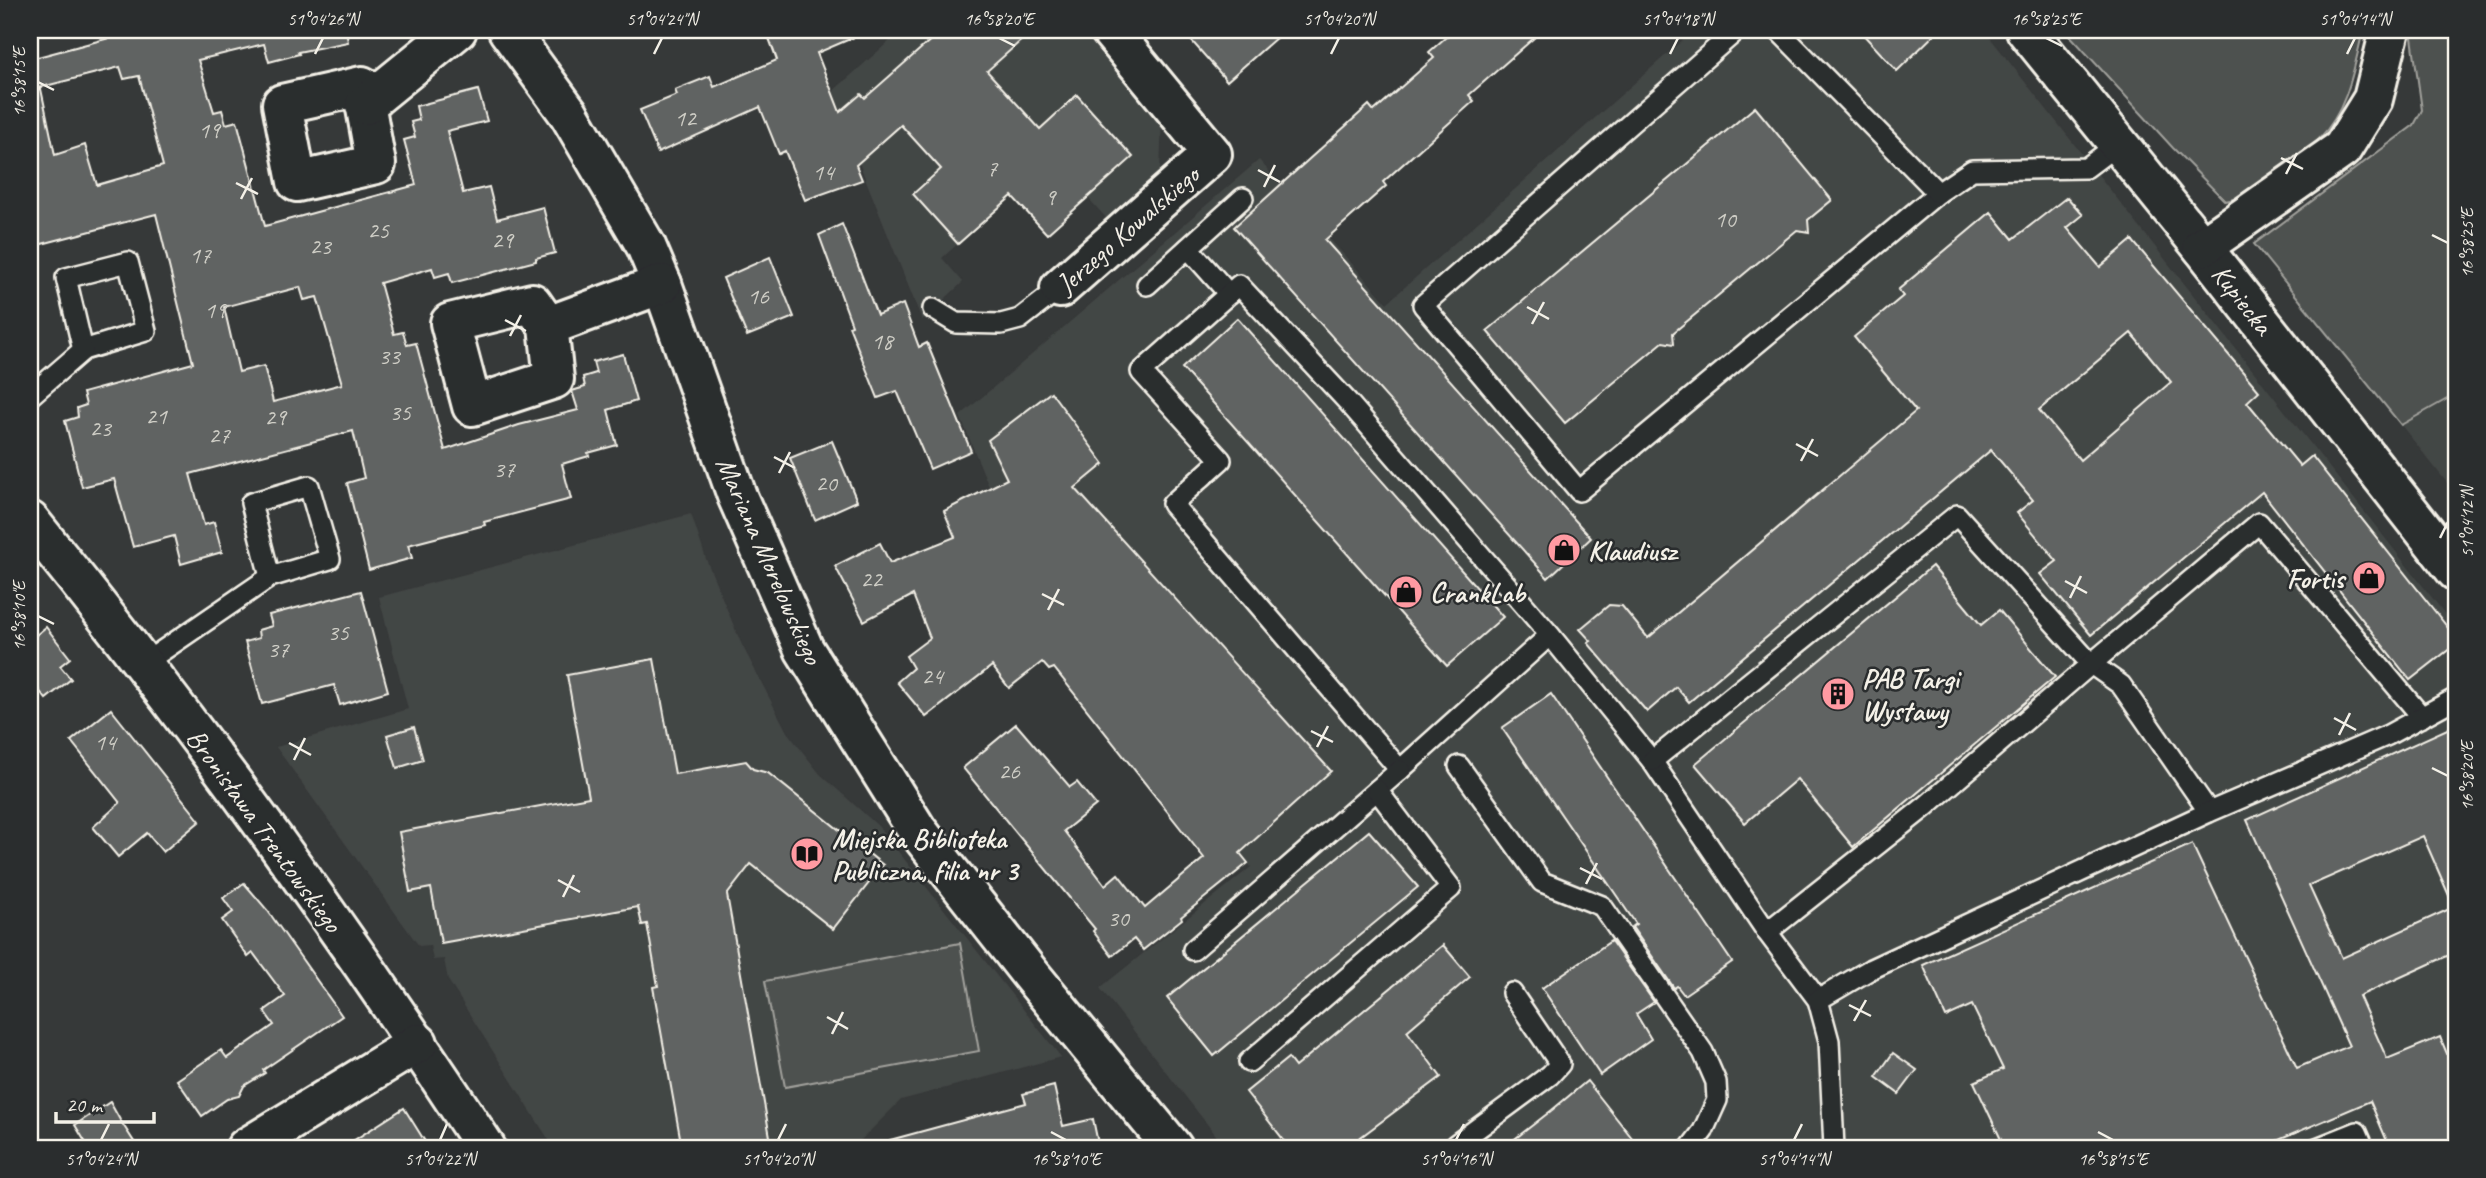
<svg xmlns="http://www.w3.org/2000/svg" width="2486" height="1178" viewBox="0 0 2486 1178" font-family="Caveat,sans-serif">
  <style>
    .built { fill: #434645 }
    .green { fill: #4e514f; stroke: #a1a19c; stroke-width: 2 }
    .building { fill: #616362; stroke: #f4f1e8; stroke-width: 2; fill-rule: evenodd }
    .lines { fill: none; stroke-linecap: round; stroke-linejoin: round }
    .lane-casing { stroke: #f4f1e8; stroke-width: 24 }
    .street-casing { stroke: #f4f1e8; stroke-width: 44 }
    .lane { stroke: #2a2d2e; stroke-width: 19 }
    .street { stroke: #2a2d2e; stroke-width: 38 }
    .ticks { fill: none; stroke: #f4f1e8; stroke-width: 2.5 }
    .labels { text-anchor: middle; stroke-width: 5; stroke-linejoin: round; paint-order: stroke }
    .number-label { font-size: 24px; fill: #cfcec6 }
    .street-label { font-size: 28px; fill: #f4f1e8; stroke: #2a2d2e }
    .poi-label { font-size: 28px; font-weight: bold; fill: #f4f1e8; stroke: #2a2d2e; text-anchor: start }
    .neatline { fill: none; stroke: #f4f1e8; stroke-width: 2.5 }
    .ticks-label { font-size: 18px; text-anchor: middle; fill: #f4f1e8 }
  </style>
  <rect width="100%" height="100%" fill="#363939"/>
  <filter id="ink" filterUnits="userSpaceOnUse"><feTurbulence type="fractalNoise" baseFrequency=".0143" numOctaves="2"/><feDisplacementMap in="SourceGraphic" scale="14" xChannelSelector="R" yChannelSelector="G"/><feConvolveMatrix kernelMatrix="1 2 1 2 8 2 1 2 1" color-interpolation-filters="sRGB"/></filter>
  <g filter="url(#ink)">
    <g class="built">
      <polygon points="902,30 1084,30 1162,117 1160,173 1108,220 1053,159 942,258 963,282 922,320 831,93"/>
      <polygon points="1694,30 1984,30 2456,628 2456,1148 1226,1148 1100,988 1251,867 1024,572 960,416 1259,160 1387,303"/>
      <polygon points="2456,394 2456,494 2401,425"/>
      <polygon points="691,514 706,559 741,643 787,732 820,774 878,826 1061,1057 901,1100 853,1148 554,1148 448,980 444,959 433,960 430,945 419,946 276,747 408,709 379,597"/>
    </g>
    <g class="green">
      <path d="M2065,30h298c-9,38 -15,80 -44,109 -12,13 -29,22 -43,33 -16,11 -31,26 -51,29l-52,-53z"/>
      <polygon points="2411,30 2456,30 2456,394 2401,425 2254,244 2414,125 2422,110"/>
      <polygon points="960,943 979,1051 785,1087 765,981"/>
    </g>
    <g class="building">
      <path d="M111,30h235l2,12 -50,10 1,2 -30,8 -5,-18 -66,16 16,52 8,-2 4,14 11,-3 28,105 151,-41 -12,-45 11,-3 -4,-15 8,-2 -3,-14 62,-16 9,31 -40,10 16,62 26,-6 8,32 46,-12 12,46 -19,5v3l-84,22 -3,-10 -14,4 -3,-9 -52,15 14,51 9,-2 4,13 9,-2 29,107 74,-25 59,-15 -6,-19 13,-4 -2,-10 13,-4 -3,-11 30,-8 13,47 -28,9 9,35 -29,8 1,3 -27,8 9,35 -87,23 1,3 -77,20 4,13 -43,12 -22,-87 17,-5 -11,-47 -163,43 14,51 10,-3 8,30 -41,12 -7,-28 -41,11 -19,-68 -32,8 -17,-66 13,-4 -1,-9 9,-3 -3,-12 110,-30 -37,-149 -122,32 -4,-13v-143l11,-1 14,66 30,-10 12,40 66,-19 -24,-90 -15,3 -4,-12 -90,23v-31l83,-22zM300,287l4,13 13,-3 25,87 -69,18 -9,-36 -25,6 -15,-65z"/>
      <polygon points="766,30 871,30 817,53 840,112 861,94 865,98 942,30 1033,30 987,71 1040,129 1077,95 1133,157 1047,234 1012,196 958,244 913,194 941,169 901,125 856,165 862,180 805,200 785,151 779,154 760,107 658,153 640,110 677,95 675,90 710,76 714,87 777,60"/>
      <polygon points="1182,30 1285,30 1227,81"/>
      <polygon points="1454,30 1543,30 1469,95 1474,101 1383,182 1386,186 1325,240 1591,538 1548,578 1234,227 1369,105 1374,111 1434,58 1429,52"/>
      <polygon points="1859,30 1939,30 1897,71"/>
      <polygon points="1755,107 1832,200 1808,220 1809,232 1797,230 1673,333 1674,344 1663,342 1565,423 1487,331"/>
      <path d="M2067,197l16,18 -16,13 33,39 32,-27 127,151 -12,11 53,64 12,-10 144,182v6l-46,36 -148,-188 -171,143 -51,-61 17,-13 -40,-48 16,-13 -42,-50 -302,252 -13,-15 -29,25 -59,-69 3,-2 -11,-12 29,-24 13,1 26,32 268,-227 -62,-74 49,-41 -5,-6 93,-78 22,27zM2131,333l40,49 -91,78 -41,-50z"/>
      <polygon points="842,224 877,315 903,304 919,347 927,343 971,451 930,469 897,391 878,398 849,326 852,325 819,235"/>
      <polygon points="770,257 794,317 747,336 723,278"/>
      <polygon points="1237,318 1503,617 1447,666 1182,368"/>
      <polygon points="1051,392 1104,464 1075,488 1331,771 1240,853 1248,863 1181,917 1182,919 1143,950 1134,939 1112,956 1093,931 1095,929 963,768 1016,724 1070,787 1077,782 1096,805 1064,831 1105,885 1118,874 1145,908 1204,858 1054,668 1049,670 1042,662 1009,688 992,666 926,717 897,682 913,668 906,656 930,638 913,595 864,621 835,566 880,543 890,563 955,537 944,511 1007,479 988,440"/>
      <polygon points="832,441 857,501 815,520 790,458"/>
      <polygon points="1932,566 1981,625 1999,610 2055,677 1853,847 1797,779 1745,823 1695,764"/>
      <polygon points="361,591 388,691 340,705 334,685 262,704 245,642 259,638 258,630 272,626 269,615"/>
      <polygon points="46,627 70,658 60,666 71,679 46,699 30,679 30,640"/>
      <polygon points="654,659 675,774 746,761 753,769 768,773 883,865 833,929 751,864 727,895 772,1148 682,1148 653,987 658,986 647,924 642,925 638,907 441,943 431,888 410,892 399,832 589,797 567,675"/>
      <polygon points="1551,694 1732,962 1684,995 1677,986 1674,988 1632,927 1636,924 1502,728"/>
      <polygon points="111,709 200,821 163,852 147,833 118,857 93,827 120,803 71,741"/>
      <path d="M2456,725v227l-97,44 28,63 53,-22 16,38v73h-66l-20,-47 -110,47h-255l-31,-66 29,-13 -31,-64 -26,12 -23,-52 269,-121 105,224 52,-22 -102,-226zM2423,836l31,71 -112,51 -33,-72z"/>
      <polygon points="414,727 423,760 397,768 387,735"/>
      <polygon points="1369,831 1418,887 1214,1056 1167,998"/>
      <polygon points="244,883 268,911 342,1016 263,1070 265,1073 244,1086 239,1096 227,1099 202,1116 177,1080 221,1050 227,1058 274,1025 264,1011 285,996 253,953 248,957 222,920 233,912 223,898"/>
      <polygon points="1611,941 1654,1002 1636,1014 1651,1039 1600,1075 1542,988"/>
      <polygon points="1443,945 1470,977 1407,1031 1441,1077 1346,1148 1290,1148 1246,1092 1288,1058 1295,1067"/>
      <polygon points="1893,1053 1917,1070 1899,1094 1876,1077"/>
      <polygon points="1587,1081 1640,1148 1503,1148 1552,1110"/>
      <polygon points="1054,1086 1063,1126 1093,1119 1099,1148 892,1148 890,1140 1026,1103 1023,1094"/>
      <polygon points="110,1102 120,1120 138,1148 89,1148 75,1125"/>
      <polygon points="404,1108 429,1148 342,1148"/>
    </g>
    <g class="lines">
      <defs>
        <g id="lane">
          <polyline points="1737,30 1423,305 1579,491 1938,193"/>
          <polyline points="1778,30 1938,193 1972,170 2086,168 2118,144"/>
          <polyline points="1188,248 1229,294"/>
          <polygon points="128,262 146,331 83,350 66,278"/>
          <polyline points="1147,285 1243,198"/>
          <polyline points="933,309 956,323 1001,324 1020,319 1060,288"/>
          <polyline points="30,396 83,350"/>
          <polyline points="1550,635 1400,770 1172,504 1221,460 1141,372 1239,285 1348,402 1550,635 1652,761 1767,932 1818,1000 1829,1041 1834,1148"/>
          <polyline points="143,664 270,577 251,503 309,486 330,559 270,577"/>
          <polyline points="1652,761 1957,515 2091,664 2121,685 2209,812"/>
          <polyline points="1459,766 1542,882 1602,906 1703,1052 1716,1082 1717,1100 1703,1131 1690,1148"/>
          <polyline points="1767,932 1926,806 2091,664 2259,523 2422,717"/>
          <polyline points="1193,950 1400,770"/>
          <polyline points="1818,1000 1871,969 2209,812 2388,735 2456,698"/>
          <polyline points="1249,1062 1451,888 1377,790"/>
          <polyline points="1454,1148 1455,1145 1550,1075 1560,1064 1512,993"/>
          <polyline points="2317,1148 2357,1132 2364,1148"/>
        </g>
        <g id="street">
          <polyline points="508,30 569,114 646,246 662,284 737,496 804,649 917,830 1031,975 1173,1148"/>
          <polyline points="2026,30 2202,247 2456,571"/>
          <polygon points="362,86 376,164 297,182 282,104"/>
          <polyline points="365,105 457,30"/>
          <polyline points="2202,247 2342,149 2373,99 2390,30"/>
          <polyline points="1060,288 1212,154 1110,30"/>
          <polyline points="548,326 554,379 472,406 450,323 532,303 548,326 662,284"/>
          <path d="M30,521c163,201 315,411 456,627"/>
          <polyline points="246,1148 418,1043"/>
        </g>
      </defs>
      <use href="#lane" class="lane-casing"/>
      <use href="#street" class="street-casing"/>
      <use href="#lane" class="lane"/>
      <use href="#street" class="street"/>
    </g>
  </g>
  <path class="ticks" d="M999,38l16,8M2046,38l16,8M315,54l8,-16M654,54l8,-16M1331,54l8,-16M1670,54l8,-16M2347,54l8,-16M38,82l16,8M2281,158l22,11M1258,170l22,12M2286,174l11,-21M236,183l22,11M1264,187l11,-22M241,199l11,-21M2432,235l16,8M1527,307l22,12M505,320l21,11M1532,324l12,-22M510,336l11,-21M1796,444l22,12M774,457l21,11M1801,461l12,-22M779,473l11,-21M2440,538l8,-16M2065,581l22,12M1042,594l22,11M2070,598l11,-22M1048,610l11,-21M38,616l16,8M2334,718l22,12M1311,731l22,11M2339,735l11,-22M289,743l22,12M1317,747l11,-21M294,760l11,-22M2432,768l16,8M1580,868l22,11M558,880l22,12M1586,884l11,-21M563,897l11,-22M1849,1005l22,11M827,1017l21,12M1854,1021l12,-21M832,1034l11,-22M1051,1132l15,8M2098,1132l15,8M101,1140l8,-16M440,1140l7,-16M778,1140l8,-16M1456,1140l8,-16M1794,1140l8,-16"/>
  <defs>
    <symbol id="shop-disc" viewBox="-11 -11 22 22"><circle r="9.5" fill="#ff9aa2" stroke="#2a2d2e"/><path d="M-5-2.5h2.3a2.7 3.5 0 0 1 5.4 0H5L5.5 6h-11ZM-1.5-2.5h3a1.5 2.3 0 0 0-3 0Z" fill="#111"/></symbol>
    <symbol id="building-disc" viewBox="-11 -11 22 22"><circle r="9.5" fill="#ff9aa2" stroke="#2a2d2e"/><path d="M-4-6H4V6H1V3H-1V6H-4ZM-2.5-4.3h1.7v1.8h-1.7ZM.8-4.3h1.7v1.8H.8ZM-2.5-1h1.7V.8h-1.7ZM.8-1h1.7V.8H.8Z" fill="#111"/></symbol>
    <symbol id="library-disc" viewBox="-11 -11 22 22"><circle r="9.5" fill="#ff9aa2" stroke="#2a2d2e"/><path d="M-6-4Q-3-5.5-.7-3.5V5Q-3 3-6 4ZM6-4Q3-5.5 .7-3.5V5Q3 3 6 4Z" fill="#111"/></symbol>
  </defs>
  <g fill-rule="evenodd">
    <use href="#shop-disc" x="1545" y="531" width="38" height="38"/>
    <use href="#shop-disc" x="2350" y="559" width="38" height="38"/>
    <use href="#shop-disc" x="1387" y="573" width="38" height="38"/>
    <use href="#building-disc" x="1819" y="675" width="38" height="38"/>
    <use href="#library-disc" x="788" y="835" width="38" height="38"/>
  </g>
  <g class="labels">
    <g class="number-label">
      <text x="685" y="126">12</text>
      <text x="209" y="138">19</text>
      <text x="992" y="176">7</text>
      <text x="823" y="180">14</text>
      <text x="1050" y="205">9</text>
      <text x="1725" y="227">10</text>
      <text x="378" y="238">25</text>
      <text x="502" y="248">29</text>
      <text x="320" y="254">23</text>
      <text x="200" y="263">17</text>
      <text x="758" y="304">16</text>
      <text x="215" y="318">19</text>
      <text x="882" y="349">18</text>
      <text x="389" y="364">33</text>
      <text x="400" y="420">35</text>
      <text x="156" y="424">21</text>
      <text x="275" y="425">29</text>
      <text x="100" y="436">23</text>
      <text x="219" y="443">27</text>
      <text x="504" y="477">37</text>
      <text x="826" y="491">20</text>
      <text x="871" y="587">22</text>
      <text x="338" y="640">35</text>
      <text x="278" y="657">37</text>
      <text x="932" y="684">24</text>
      <text x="105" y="750">14</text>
      <text x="1009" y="779">26</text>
      <text x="1118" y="926">30</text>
    </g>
    <g class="street-label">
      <text transform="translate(1127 229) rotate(-41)" y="10">Jerzego Kowalskiego</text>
      <text transform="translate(2243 299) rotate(52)" y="10">Kupiecka</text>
      <text transform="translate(770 560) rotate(66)" y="10">Mariana Morelowskiego</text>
      <text transform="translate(265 830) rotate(54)" y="10">Bronisława Trentowskiego</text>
    </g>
    <g class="poi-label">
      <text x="1588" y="560">Klaudiusz</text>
      <text x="2344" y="588" text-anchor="end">Fortis</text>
      <text x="1430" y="602">CrankLab</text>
      <text x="1862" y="688">PAB Targi<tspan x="1862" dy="32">Wystawy</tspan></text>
      <text x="832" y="848">Miejska Biblioteka<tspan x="832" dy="32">Publiczna, filia nr 3</tspan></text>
    </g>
  </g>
  <rect width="2486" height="1178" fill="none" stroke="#2a2d2e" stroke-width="77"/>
  <path d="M56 1112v10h98v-10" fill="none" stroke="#f4f1e8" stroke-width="3.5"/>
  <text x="66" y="1112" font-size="21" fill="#f4f1e8" stroke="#2a2d2e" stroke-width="5" paint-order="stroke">20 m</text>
  <rect x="38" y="38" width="2410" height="1102" class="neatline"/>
  <g class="ticks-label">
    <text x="323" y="25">51°04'26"N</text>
    <text x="662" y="25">51°04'24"N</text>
    <text x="999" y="25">16°58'20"E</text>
    <text x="1339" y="25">51°04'20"N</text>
    <text x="1678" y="25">51°04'18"N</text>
    <text x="2046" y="25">16°58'25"E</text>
    <text x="2355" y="25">51°04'14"N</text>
    <text transform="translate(19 82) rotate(-90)" y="6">16°58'15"E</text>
    <text transform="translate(2467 243) rotate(-90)" y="6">16°58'25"E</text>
    <text transform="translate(2467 522) rotate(-90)" y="6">51°04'12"N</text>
    <text transform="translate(19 616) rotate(-90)" y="6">16°58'10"E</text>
    <text transform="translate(2467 776) rotate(-90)" y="6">16°58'20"E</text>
    <text x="101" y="1165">51°04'24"N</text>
    <text x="440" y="1165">51°04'22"N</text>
    <text x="778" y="1165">51°04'20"N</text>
    <text x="1066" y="1165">16°58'10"E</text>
    <text x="1456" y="1165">51°04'16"N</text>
    <text x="1794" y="1165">51°04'14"N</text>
    <text x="2113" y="1165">16°58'15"E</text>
  </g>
</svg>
